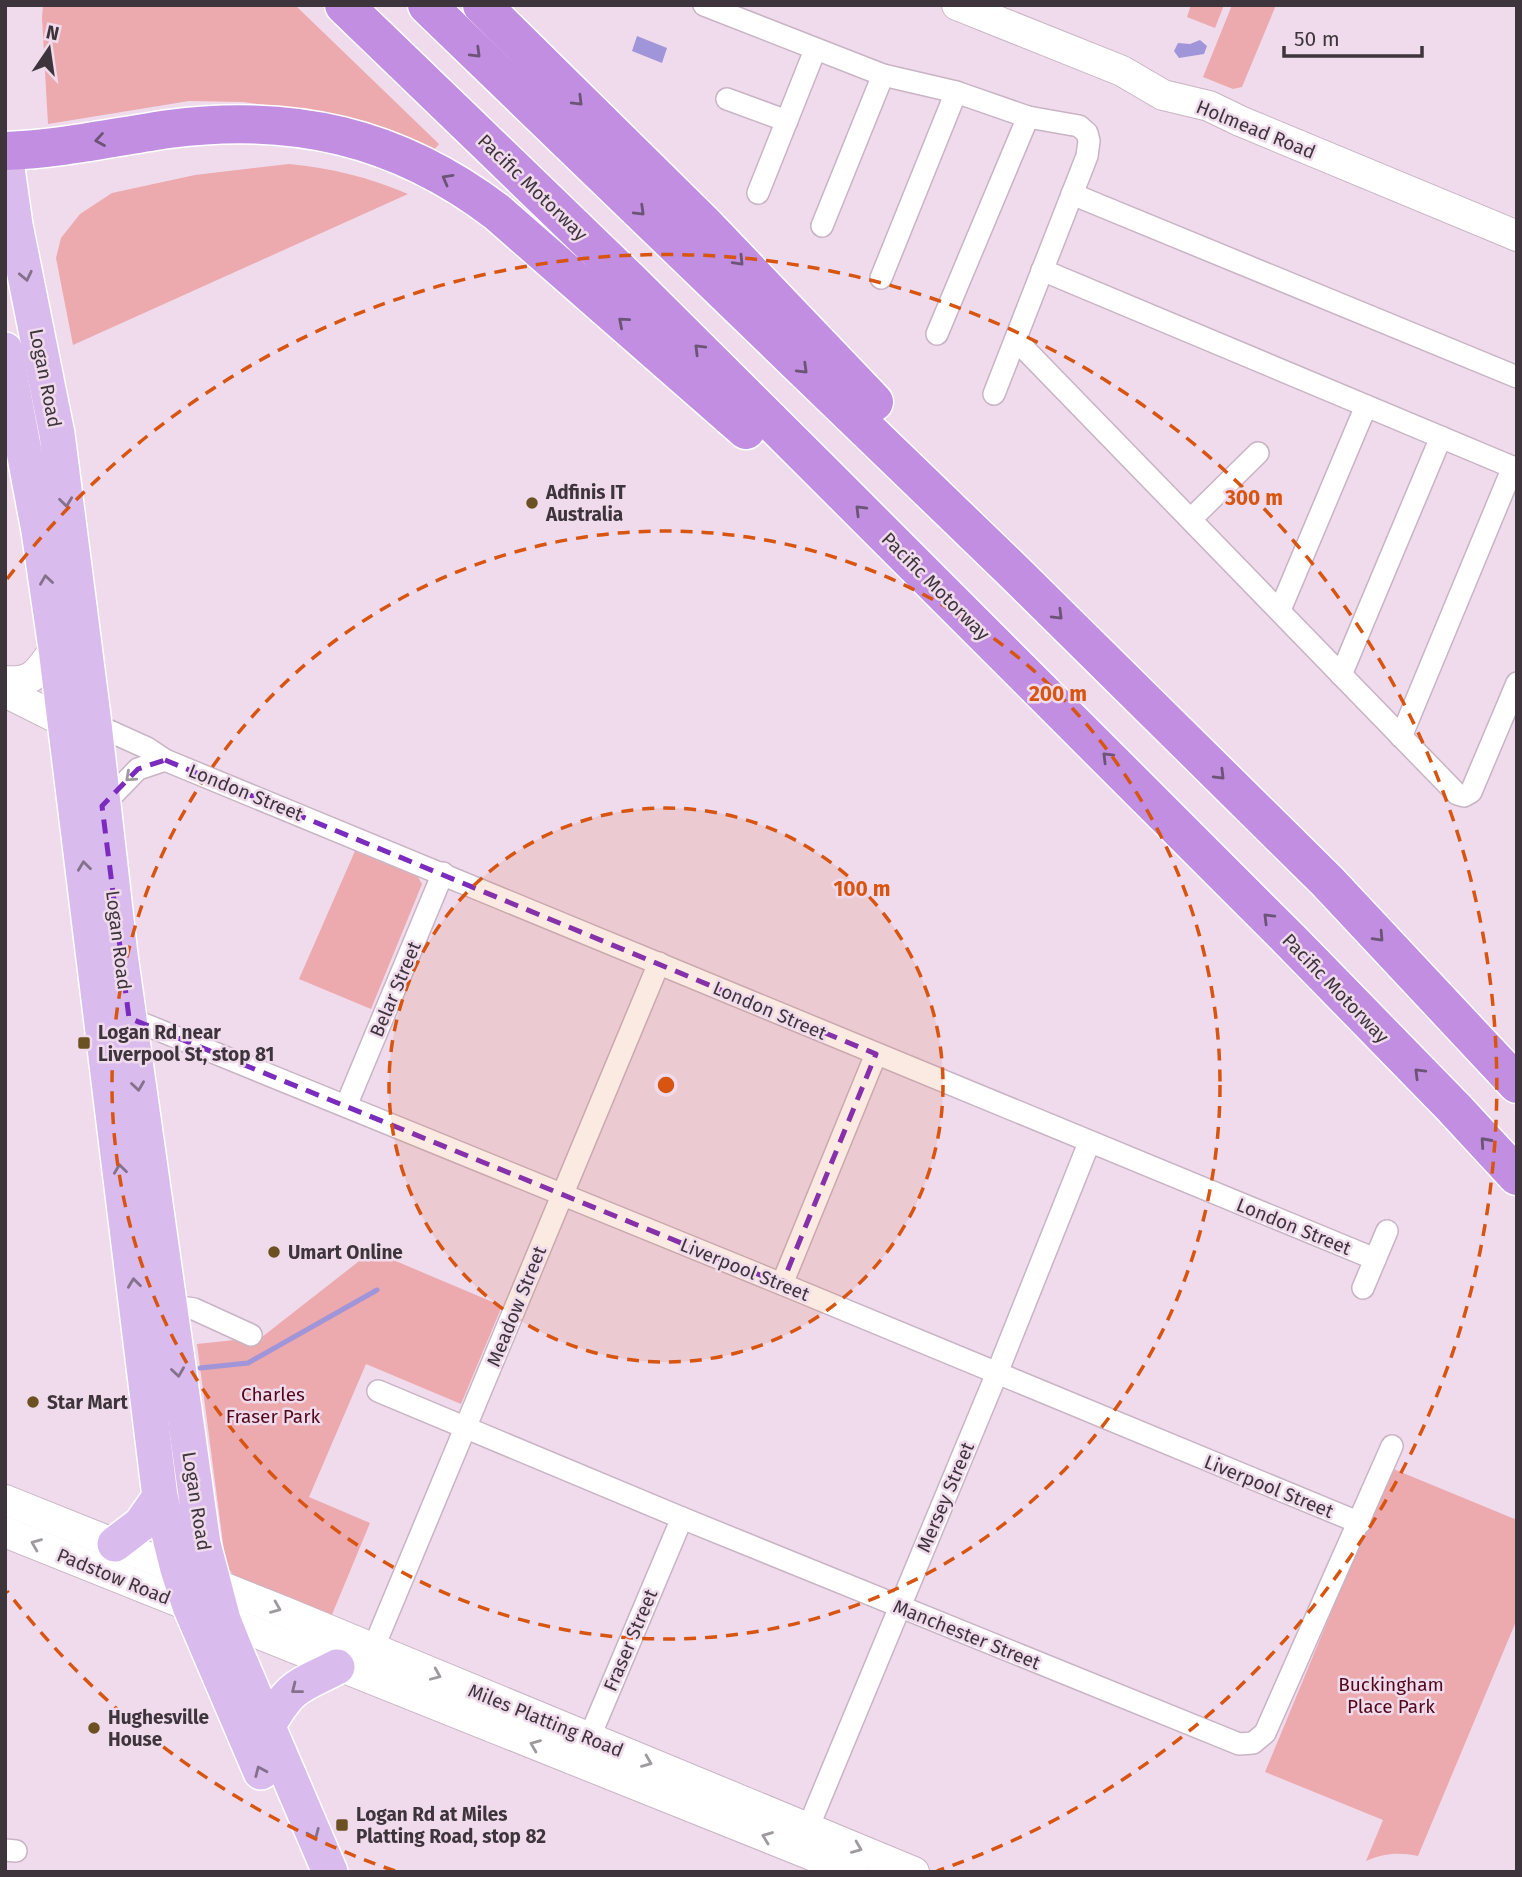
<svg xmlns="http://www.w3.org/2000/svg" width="1522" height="1877" viewBox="0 0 1522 1877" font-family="'Fira Sans',sans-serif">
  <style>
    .green { fill: #eca9ae }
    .water { fill: #9f95d8 }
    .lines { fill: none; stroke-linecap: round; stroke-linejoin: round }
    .stream { stroke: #9f95d8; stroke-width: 5 }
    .street-casing { stroke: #c9b4c5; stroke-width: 24 }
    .secondary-casing { stroke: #c9b4c5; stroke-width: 32 }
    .primary-casing { stroke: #fff; stroke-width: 38 }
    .highway-casing { stroke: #fff; stroke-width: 41 }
    .street { stroke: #fff; stroke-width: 21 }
    .secondary { stroke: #fff; stroke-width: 30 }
    .primary { stroke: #dabbee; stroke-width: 35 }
    .highway { stroke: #c28ee2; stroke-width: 38 }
    .oneway { stroke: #6c5476 }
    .oneway2 { stroke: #84718c }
    .oneway3 { stroke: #9e9a9e }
    .marked { fill: none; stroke: #7b2cbf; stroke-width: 5; stroke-dasharray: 14 9; stroke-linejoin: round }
    .ring { fill: none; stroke: #d75511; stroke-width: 3.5; stroke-dasharray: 12 9 }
    .poi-dot { fill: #6b5022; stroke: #f0dbec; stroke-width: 2.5 }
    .labels { text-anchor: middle; stroke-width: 5; stroke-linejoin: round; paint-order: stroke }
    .street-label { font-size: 19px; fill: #3e353c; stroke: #f0dbec }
    .poi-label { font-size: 19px; font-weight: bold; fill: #3e353c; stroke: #f0dbec; text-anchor: start }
    .park-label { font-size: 19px; fill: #510819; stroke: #f0dbec }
    .centre { fill: #d75511; stroke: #f0dbec; stroke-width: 3.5 }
    .ring-label { font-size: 21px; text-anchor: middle; font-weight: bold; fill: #d75511; stroke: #f0dbec; stroke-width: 5; stroke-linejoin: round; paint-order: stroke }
  </style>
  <rect width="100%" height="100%" fill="#f0dbec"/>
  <g class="green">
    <polygon points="43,5 295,5 439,144 431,153 298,109 243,102 189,101 48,124 42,18"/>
    <polygon points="1191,5 1224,5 1215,28 1187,17"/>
    <polygon points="1232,5 1276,5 1242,87 1233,89 1203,77"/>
    <path d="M289,164c42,4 79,13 119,30l-335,151 -17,-87 5,-20 19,-24 32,-21 83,-18z"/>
    <polygon points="355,851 418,877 422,884 371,1009 299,979"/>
    <polygon points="372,1251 502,1306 461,1404 366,1364 309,1497 370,1523 331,1617 237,1579 226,1566 197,1344 262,1337"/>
    <path d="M1391,1468l126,52v99l-99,237c-19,-4 -34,-3 -52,5l17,-41 -118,-48z"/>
  </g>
  <g class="water">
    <polygon points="637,36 667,48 662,63 632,51"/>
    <polygon points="1200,40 1207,46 1204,54 1179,58 1174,51 1178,43 1190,44"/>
  </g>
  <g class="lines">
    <polyline class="stream" points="200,1368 248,1363 377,1290"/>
    <defs>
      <g id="street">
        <polyline points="704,5 883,75 956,92 1028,117 1079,126 1087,133 1089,141 1087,156 994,394"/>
        <polyline points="727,99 787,121"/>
        <polyline points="758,193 815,50"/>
        <polyline points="1072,194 1517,377"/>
        <polyline points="822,226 883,75"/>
        <polyline points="1042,270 1517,469"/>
        <polyline points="881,278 956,92"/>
        <polyline points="937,334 1028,117"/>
        <polyline points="1016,340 1457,794 1464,796 1471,792 1517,683"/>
        <polyline points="1191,519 1258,453"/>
        <polyline points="1280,610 1366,406"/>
        <polyline points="1341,675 1441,437"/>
        <polyline points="94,724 147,748 165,760 1375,1259"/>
        <polyline points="1401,737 1513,467"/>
        <polyline points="102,806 138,769 165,760"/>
        <polyline points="129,1018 782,1284 1360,1523"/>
        <polyline points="346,1106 443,873"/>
        <polyline points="782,1284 876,1054"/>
        <polyline points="1363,1288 1387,1231"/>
        <polyline points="168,1305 194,1309 251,1335"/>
        <polyline points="378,1391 682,1518 1239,1744 1253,1743 1265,1733 1392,1446"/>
        <polyline points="373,1649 659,963"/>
        <polyline points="585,1748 682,1518"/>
        <polyline points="803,1840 997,1373 1089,1143"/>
        <polyline points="5,1850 16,1851"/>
      </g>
      <g id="secondary">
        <polyline points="957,5 1122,71 1163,95 1209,106 1240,121 1517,236"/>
        <path d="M5,681c31,3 34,-12 51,-33"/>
        <polyline points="5,692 65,722"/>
        <polyline points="5,1500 285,1612 914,1872"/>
        <polyline points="5,1532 854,1872"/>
      </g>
      <g id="primary">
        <polyline points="5,154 15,225 57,434 94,724 120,955 203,1544 223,1620 235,1650 330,1872"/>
        <polyline points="5,350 39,531 56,648 160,1497 178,1569 190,1606 261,1772"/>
        <polyline points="115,1544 141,1524 160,1497"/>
        <path d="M267,1727c25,-43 29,-39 70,-60"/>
      </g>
      <g id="highway">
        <polyline points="344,5 630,281 816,466 1292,942 1454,1108 1517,1176"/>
        <polyline points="427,5 1009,567 1327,881 1517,1084"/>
        <polyline points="482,5 705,225 874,402"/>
        <path d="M5,151c56,-2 110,-14 164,-22 123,-16 228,7 328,83l249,218"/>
      </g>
    </defs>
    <use href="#street" class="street-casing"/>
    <use href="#secondary" class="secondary-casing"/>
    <use href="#primary" class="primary-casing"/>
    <use href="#highway" class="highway-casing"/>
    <use href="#street" class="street"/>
    <use href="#secondary" class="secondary"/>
    <use href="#primary" class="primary"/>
    <use href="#highway" class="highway"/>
  </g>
  <defs><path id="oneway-chevron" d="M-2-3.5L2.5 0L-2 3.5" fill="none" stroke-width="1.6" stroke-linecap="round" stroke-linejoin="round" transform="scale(1.75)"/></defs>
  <g class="oneway">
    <use href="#oneway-chevron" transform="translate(476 53) rotate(44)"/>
    <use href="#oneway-chevron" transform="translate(578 101) rotate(45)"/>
    <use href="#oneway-chevron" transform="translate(100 140) rotate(171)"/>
    <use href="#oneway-chevron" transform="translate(447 179) rotate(-151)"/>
    <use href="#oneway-chevron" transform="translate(640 211) rotate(44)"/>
    <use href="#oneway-chevron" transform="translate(739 261) rotate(46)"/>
    <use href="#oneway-chevron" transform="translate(623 322) rotate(-139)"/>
    <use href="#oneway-chevron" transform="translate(699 349) rotate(-135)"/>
    <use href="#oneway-chevron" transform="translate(803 369) rotate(44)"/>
    <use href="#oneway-chevron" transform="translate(860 510) rotate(-135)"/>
    <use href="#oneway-chevron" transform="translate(1058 615) rotate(45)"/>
    <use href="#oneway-chevron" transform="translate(1107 757) rotate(-135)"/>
    <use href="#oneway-chevron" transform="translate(1220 775) rotate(45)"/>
    <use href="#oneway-chevron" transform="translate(1268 918) rotate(-135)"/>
    <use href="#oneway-chevron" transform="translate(1379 937) rotate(47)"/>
    <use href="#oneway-chevron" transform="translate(1419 1073) rotate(-135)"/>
    <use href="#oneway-chevron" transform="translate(1485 1142) rotate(-132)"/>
  </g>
  <g class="oneway2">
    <use href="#oneway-chevron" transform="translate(26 276) rotate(78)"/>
    <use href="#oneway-chevron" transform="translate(66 502) rotate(83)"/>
    <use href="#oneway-chevron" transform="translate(46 580) rotate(-98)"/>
    <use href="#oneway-chevron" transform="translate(84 866) rotate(-97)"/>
    <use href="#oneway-chevron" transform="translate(138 1086) rotate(82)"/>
    <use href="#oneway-chevron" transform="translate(120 1169) rotate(-97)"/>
    <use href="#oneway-chevron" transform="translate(134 1283) rotate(-97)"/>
    <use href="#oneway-chevron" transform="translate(178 1372) rotate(82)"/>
    <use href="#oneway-chevron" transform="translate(296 1689) rotate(142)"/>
    <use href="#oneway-chevron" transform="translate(260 1771) rotate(-114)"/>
    <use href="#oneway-chevron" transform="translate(314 1834) rotate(67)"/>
  </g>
  <g class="oneway3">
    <use href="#oneway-chevron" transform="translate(130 777) rotate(138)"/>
    <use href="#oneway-chevron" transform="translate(36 1544) rotate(-158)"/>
    <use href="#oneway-chevron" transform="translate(276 1608) rotate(22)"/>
    <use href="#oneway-chevron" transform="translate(436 1675) rotate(23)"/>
    <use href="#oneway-chevron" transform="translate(535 1745) rotate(-158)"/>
    <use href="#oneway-chevron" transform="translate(647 1762) rotate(22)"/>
    <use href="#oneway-chevron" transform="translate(767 1837) rotate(-159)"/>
    <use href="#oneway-chevron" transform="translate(857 1848) rotate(22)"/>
  </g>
  <path class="marked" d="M165,760l711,294 -94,230 -653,-266 -27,-212 36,-37z"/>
  <circle cx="666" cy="1085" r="277" fill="#d75511" fill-opacity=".12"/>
  <g class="ring">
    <circle cx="666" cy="1085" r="277"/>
    <circle cx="666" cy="1085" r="554"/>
    <path d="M395 1871A831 831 0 0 1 7 1591M7 579A831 831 0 1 1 937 1871"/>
  </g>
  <g class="poi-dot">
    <circle cx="532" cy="503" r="7"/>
    <rect x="77" y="1036" width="14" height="14" rx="3.5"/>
    <circle cx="274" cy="1252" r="7"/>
    <circle cx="33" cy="1402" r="7"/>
    <circle cx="94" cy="1728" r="7"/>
    <rect x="335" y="1818" width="14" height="14" rx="3.5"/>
  </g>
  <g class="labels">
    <g class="street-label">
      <text transform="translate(1256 129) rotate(22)" y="7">Holmead Road</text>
      <text transform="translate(533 187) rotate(44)" y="7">Pacific Motorway</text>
      <text transform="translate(46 378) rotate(79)" y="7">Logan Road</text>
      <text transform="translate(936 586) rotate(45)" y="7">Pacific Motorway</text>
      <text transform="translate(246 792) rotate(22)" y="7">London Street</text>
      <text transform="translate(119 940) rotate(83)" y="7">Logan Road</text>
      <text transform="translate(1336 988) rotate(46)" y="7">Pacific Motorway</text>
      <text transform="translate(395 989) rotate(-67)" y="7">Belar Street</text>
      <text transform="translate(770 1010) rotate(23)" y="7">London Street</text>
      <text transform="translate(1294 1226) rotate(22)" y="7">London Street</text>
      <text transform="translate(745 1269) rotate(22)" y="7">Liverpool Street</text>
      <text transform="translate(516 1306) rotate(-68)" y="7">Meadow Street</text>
      <text transform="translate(1269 1486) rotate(22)" y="7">Liverpool Street</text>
      <text transform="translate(945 1497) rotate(-67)" y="7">Mersey Street</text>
      <text transform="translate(197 1501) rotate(81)" y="7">Logan Road</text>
      <text transform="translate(114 1576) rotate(22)" y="7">Padstow Road</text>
      <text transform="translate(967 1634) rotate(22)" y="7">Manchester Street</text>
      <text transform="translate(630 1640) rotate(-67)" y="7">Fraser Street</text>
      <text transform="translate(546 1720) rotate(22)" y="7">Miles Platting Road</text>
    </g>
    <g class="poi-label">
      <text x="546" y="499">Adfinis IT<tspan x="546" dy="22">Australia</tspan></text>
      <text x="98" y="1039">Logan Rd near<tspan x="98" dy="22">Liverpool St, stop 81</tspan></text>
      <text x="288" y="1259">Umart Online</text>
      <text x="47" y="1409">Star Mart</text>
      <text x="108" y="1724">Hughesville<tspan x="108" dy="22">House</tspan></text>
      <text x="356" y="1821">Logan Rd at Miles<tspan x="356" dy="22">Platting Road, stop 82</tspan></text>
    </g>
    <g class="park-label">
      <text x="273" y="1401">Charles<tspan x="273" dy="22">Fraser Park</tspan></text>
      <text x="1391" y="1691">Buckingham<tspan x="1391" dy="22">Place Park</tspan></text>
    </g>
  </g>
  <circle cx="666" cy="1085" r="10" class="centre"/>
  <g class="ring-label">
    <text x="1254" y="505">300 m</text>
    <text x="1058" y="701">200 m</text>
    <text x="862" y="896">100 m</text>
  </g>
  <rect width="1522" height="1877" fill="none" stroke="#3e353c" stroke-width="14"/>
  <g transform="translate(49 49) rotate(13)" stroke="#f0dbec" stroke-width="5" paint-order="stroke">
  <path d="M0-5L12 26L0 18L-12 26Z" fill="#3e353c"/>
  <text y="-10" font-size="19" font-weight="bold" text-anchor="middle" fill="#3e353c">N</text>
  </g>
  <path d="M1284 46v10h138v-10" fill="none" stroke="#3e353c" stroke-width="3.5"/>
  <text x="1294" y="46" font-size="21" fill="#3e353c" stroke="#f0dbec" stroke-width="5" paint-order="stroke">50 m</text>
</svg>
